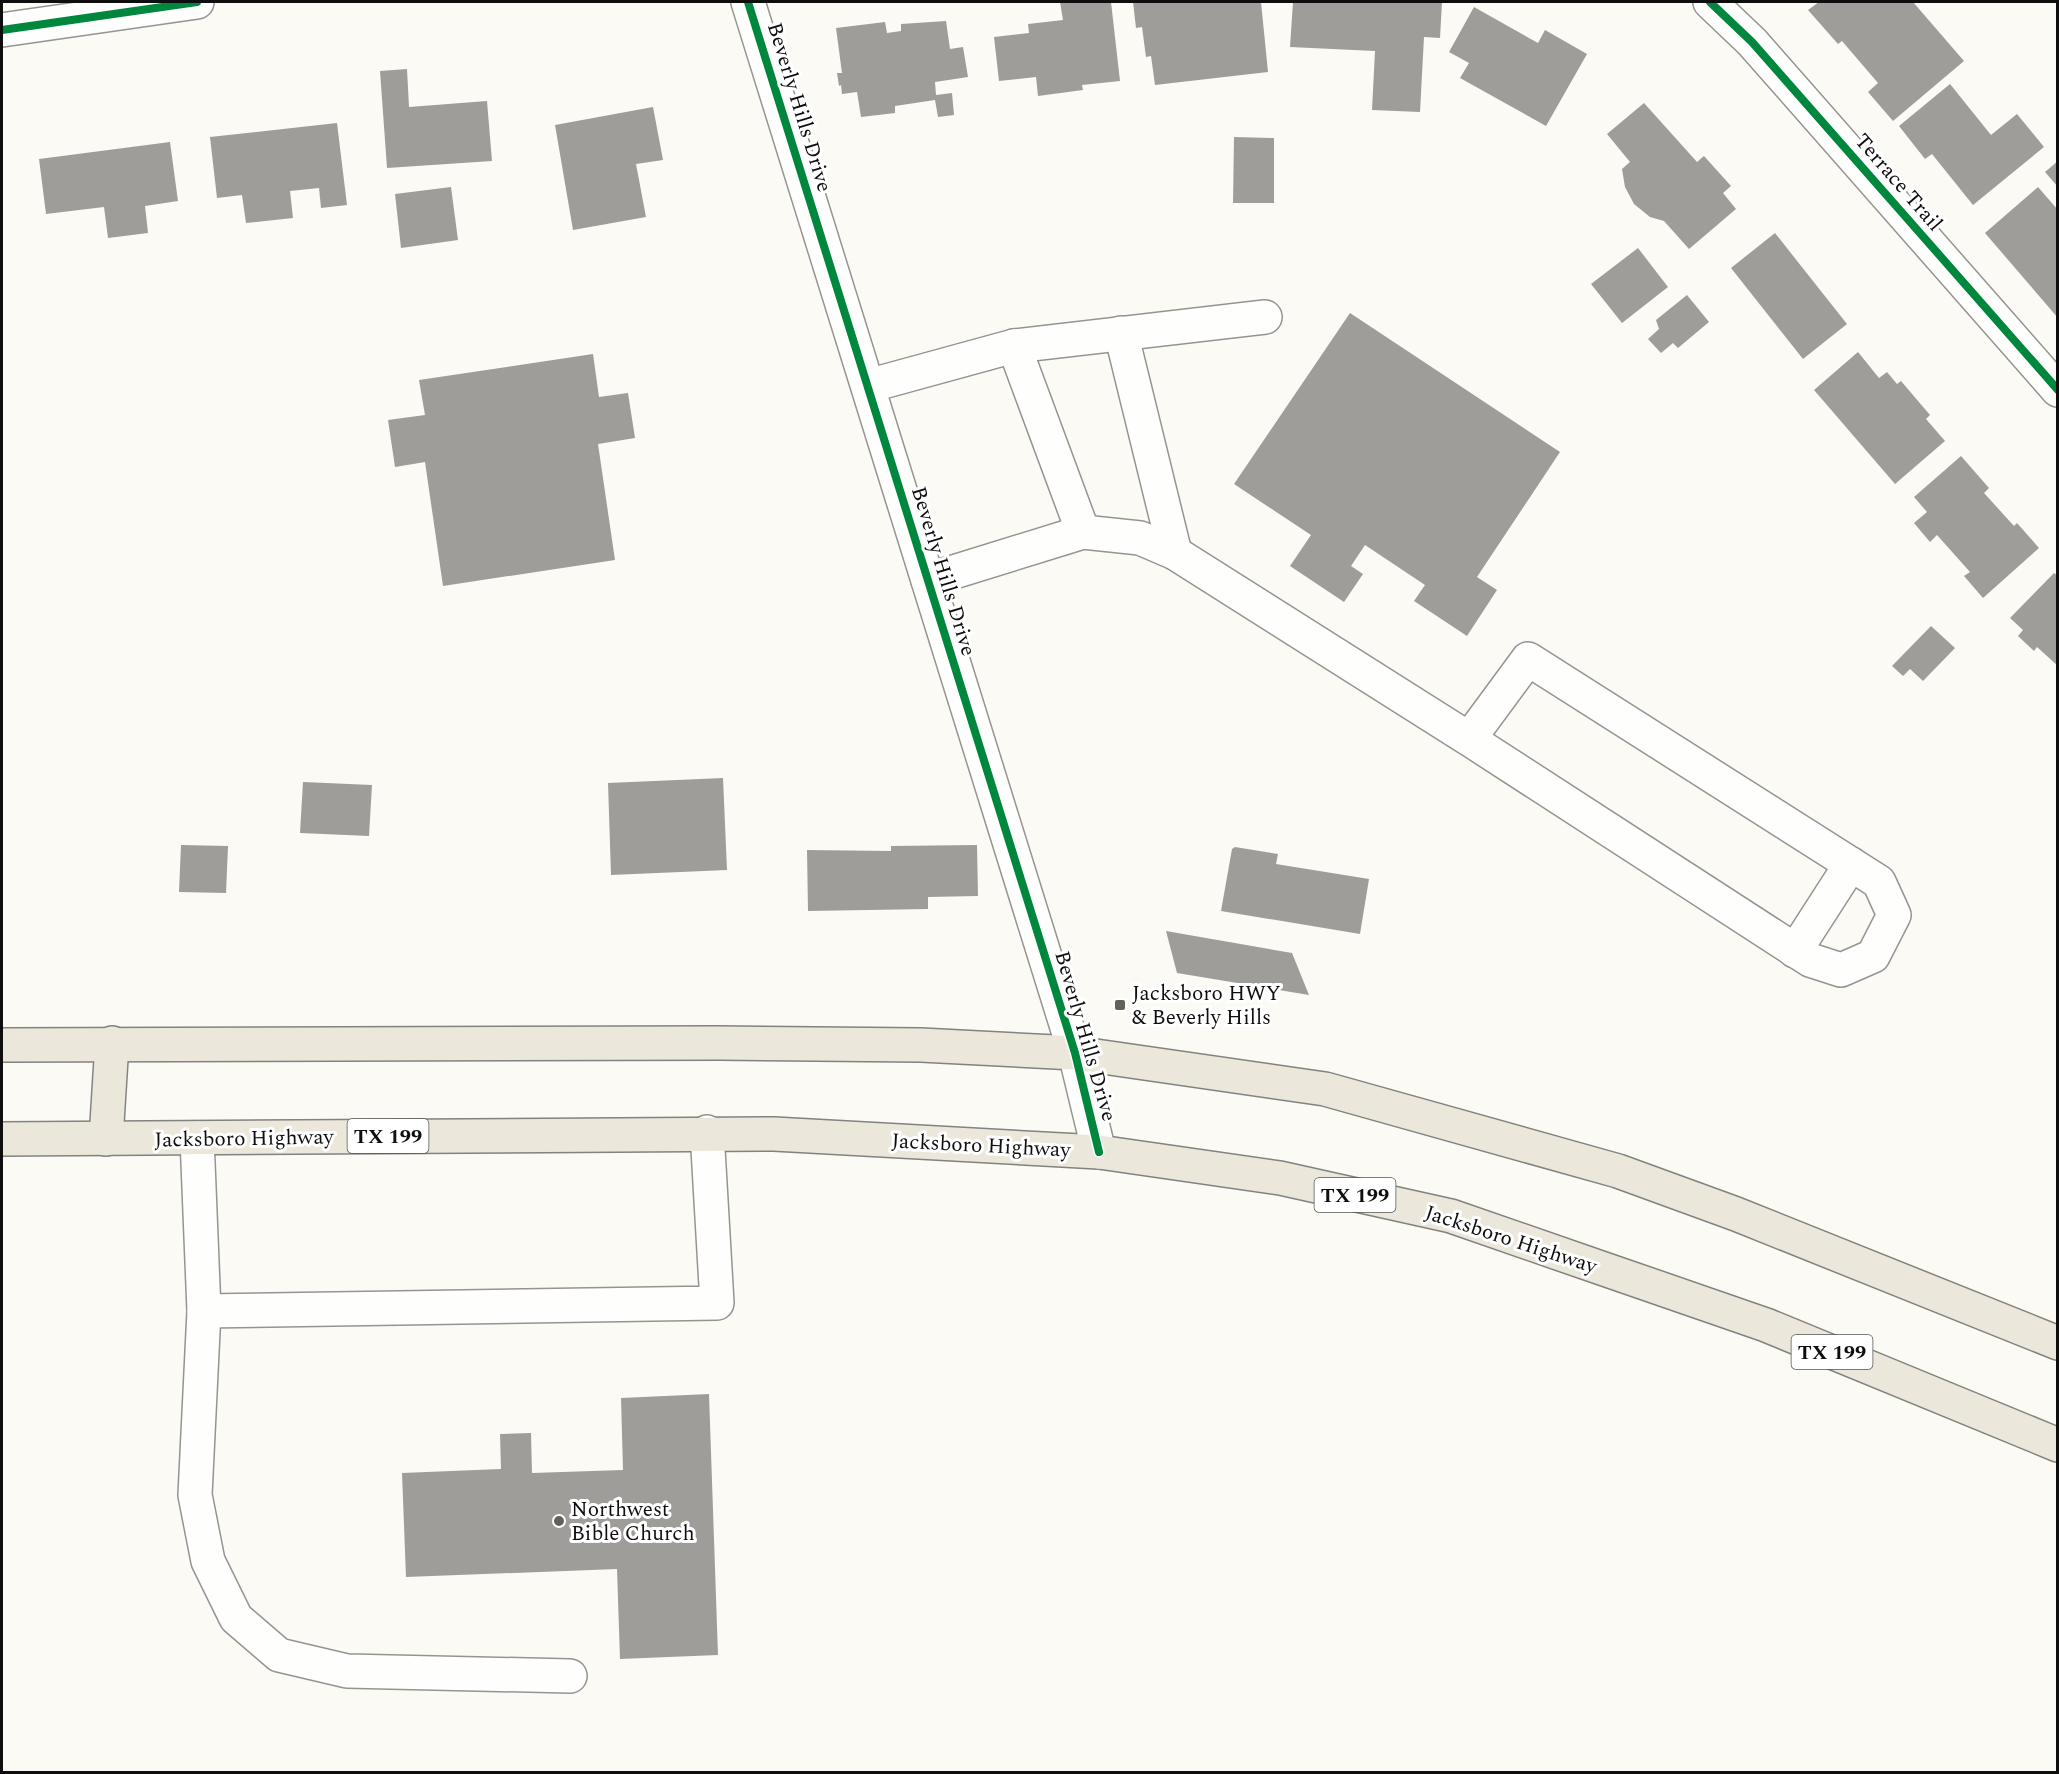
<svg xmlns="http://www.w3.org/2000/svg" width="2059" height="1774" viewBox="0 0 2059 1774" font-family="Spectral,serif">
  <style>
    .building { fill: #9f9d99 }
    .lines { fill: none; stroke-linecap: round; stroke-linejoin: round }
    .minor-casing { stroke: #959492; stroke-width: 36 }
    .major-casing { stroke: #82827f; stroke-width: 36 }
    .minor { stroke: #fefefd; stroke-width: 33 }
    .major { stroke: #ebe7da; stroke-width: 33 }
    .cycleway-casing { stroke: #fff; stroke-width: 11 }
    .cycleway { stroke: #00873e; stroke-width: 8 }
    .poi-dot { fill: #61615e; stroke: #fff; stroke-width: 2 }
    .labels { text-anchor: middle; stroke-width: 6; stroke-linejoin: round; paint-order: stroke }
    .shield { fill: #fff; stroke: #565656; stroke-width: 1.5 }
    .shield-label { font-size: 20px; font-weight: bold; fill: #0e0e0e }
    .street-label { font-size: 21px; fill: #0e0e0e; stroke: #fff }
    .poi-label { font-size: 21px; fill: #0e0e0e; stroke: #fff; text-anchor: start }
  </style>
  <rect width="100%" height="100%" fill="#fbfaf4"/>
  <g class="building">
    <polygon points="1060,2 1111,2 1120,81 1082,85 1083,90 1038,96 1036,77 999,81 994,37 1029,33 1028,24 1063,20"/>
    <polygon points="1133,2 1261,2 1268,72 1155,85 1151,56 1146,57 1142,27 1136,28"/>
    <polygon points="1293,2 1442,2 1440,38 1424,37 1420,112 1372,110 1375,51 1290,47"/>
    <polygon points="1819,2 1913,2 1964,61 1893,121 1868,92 1878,83 1842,41 1838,44 1808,10"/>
    <polygon points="1474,7 1538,43 1545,30 1587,54 1546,126 1460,78 1469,63 1449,52"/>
    <polygon points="946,21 950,49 963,47 968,77 935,82 936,95 952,93 954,115 938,117 935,100 895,106 895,113 861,117 857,92 842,94 841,85 839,86 837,73 842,73 836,28 885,22 887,33 901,31 901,24"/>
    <polygon points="407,69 409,107 487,101 492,161 387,168 380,71"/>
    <polygon points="1950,84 1991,135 2017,114 2044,147 1973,205 1932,154 1925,159 1899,126"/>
    <polygon points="1644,103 1697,162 1704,156 1731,186 1723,193 1736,209 1689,249 1664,221 1650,217 1634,204 1625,187 1622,169 1630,162 1607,134"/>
    <polygon points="653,107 663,160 636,164 646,217 573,230 555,125"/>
    <polygon points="337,123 347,205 321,208 319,188 290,191 293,218 246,223 242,195 217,198 210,137"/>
    <polygon points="1234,137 1274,138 1274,203 1233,203"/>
    <polygon points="170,142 178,201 145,206 148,233 108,238 104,207 46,214 39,159"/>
    <polygon points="2058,161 2058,187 2045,172"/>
    <polygon points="451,187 458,240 401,248 395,194"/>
    <polygon points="2038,187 2058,210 2058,318 1985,233"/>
    <polygon points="1775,233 1847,324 1803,359 1731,268"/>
    <polygon points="1638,248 1668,287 1622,323 1591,284"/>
    <polygon points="1687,295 1709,322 1678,348 1673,343 1661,353 1648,339 1659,329 1656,320"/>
    <polygon points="1350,313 1560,452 1477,577 1497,590 1467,636 1414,601 1425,585 1365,545 1351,566 1363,574 1344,602 1290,566 1311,535 1234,484"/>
    <polygon points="1858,352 1879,378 1887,372 1897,384 1901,381 1930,415 1926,419 1945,441 1895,484 1814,390"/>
    <polygon points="593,354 599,397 628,393 635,438 598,444 615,560 443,586 425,462 395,467 388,420 425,415 419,380"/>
    <polygon points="1961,456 1989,488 1984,493 2014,526 2017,523 2039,548 1983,598 1964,576 1970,572 1937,535 1930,542 1914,523 1927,512 1914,497"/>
    <polygon points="2054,573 2058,576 2058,666 2037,647 2034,651 2018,636 2023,630 2010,618"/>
    <polygon points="1931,626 1955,648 1923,681 1910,669 1903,676 1892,666"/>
    <polygon points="723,778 727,870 611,875 608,783"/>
    <polygon points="303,782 372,785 369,836 300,833"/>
    <polygon points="181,845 228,846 226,893 179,892"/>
    <polygon points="977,845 978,896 928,897 928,909 808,911 807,850 891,851 891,846"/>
    <polygon points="1235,847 1278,854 1276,864 1369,879 1360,934 1221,911 1232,849"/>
    <polygon points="1166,931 1292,953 1309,995 1177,973"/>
    <polygon points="709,1394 718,1655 620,1659 617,1569 406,1577 402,1473 501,1469 500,1434 531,1433 532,1473 623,1470 621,1398"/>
  </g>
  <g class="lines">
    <defs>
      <g id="minor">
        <polyline points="748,2 1075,1053 1099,1152"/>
        <polyline points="1710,2 1752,42 2058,390"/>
        <polyline points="2,30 197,2"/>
        <polyline points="1121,333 1175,553"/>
        <polyline points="1014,346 1265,317"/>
        <polyline points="868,386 1014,346 1083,532"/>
        <polyline points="928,580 1083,532 1140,538 1175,553 1469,739 1528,659 1879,882 1894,915 1873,956 1841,970 1810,960 1469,739"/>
        <polyline points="1795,951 1851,864"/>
        <polyline points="197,1138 204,1311 195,1495 208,1561 236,1618 279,1655 347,1671 570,1676"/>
        <polyline points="204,1311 717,1303 707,1132"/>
      </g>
      <g id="major">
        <polyline points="2,1045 719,1043 921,1045 1075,1053 1325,1089 1618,1171 1736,1214 2058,1343"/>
        <polyline points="2,1139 774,1134 1099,1152 1280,1178 1451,1216 1604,1269 1766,1325 2058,1445"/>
        <polyline points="106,1139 112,1043"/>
      </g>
    </defs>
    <use href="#minor" class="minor-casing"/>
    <use href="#major" class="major-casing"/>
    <use href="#minor" class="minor"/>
    <use href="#major" class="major"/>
    <defs>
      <g id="cycleway">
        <polyline points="748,2 1075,1053 1099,1152"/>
        <polyline points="1710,2 1752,42 2058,390"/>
        <polyline points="2,30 197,2"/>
      </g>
    </defs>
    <use href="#cycleway" class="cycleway-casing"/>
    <use href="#cycleway" class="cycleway"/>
  </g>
  <g class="poi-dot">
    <rect x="1114" y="999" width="12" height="12" rx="3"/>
    <circle cx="559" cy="1521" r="6"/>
  </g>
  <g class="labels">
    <g class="shield">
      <rect x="347.5" y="1119" width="81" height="34" rx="4.5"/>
      <rect x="1314.5" y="1178" width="81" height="34" rx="4.5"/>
      <rect x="1791.5" y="1335" width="81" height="34" rx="4.5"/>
    </g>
    <g class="shield-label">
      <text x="388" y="1143">TX 199</text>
      <text x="1355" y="1202">TX 199</text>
      <text x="1832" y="1359">TX 199</text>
    </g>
    <g class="street-label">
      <text transform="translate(800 107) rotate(73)" y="7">Beverly Hills Drive</text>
      <text transform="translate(1899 182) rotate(49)" y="7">Terrace Trail</text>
      <text transform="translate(944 571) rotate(73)" y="7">Beverly Hills Drive</text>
      <text transform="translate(1086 1036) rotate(74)" y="7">Beverly Hills Drive</text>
      <text transform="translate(244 1138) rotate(-1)" y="7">Jacksboro Highway</text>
      <text transform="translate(981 1145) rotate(3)" y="7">Jacksboro Highway</text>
      <text transform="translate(1511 1239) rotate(18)" y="7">Jacksboro Highway</text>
    </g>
    <g class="poi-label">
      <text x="1132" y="1000">Jacksboro HWY<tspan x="1132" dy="24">&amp; Beverly Hills</tspan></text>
      <text x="571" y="1516">Northwest<tspan x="571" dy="24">Bible Church</tspan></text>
    </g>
  </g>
  <rect width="2059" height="1774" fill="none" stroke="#0e0e0e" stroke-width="6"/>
</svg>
